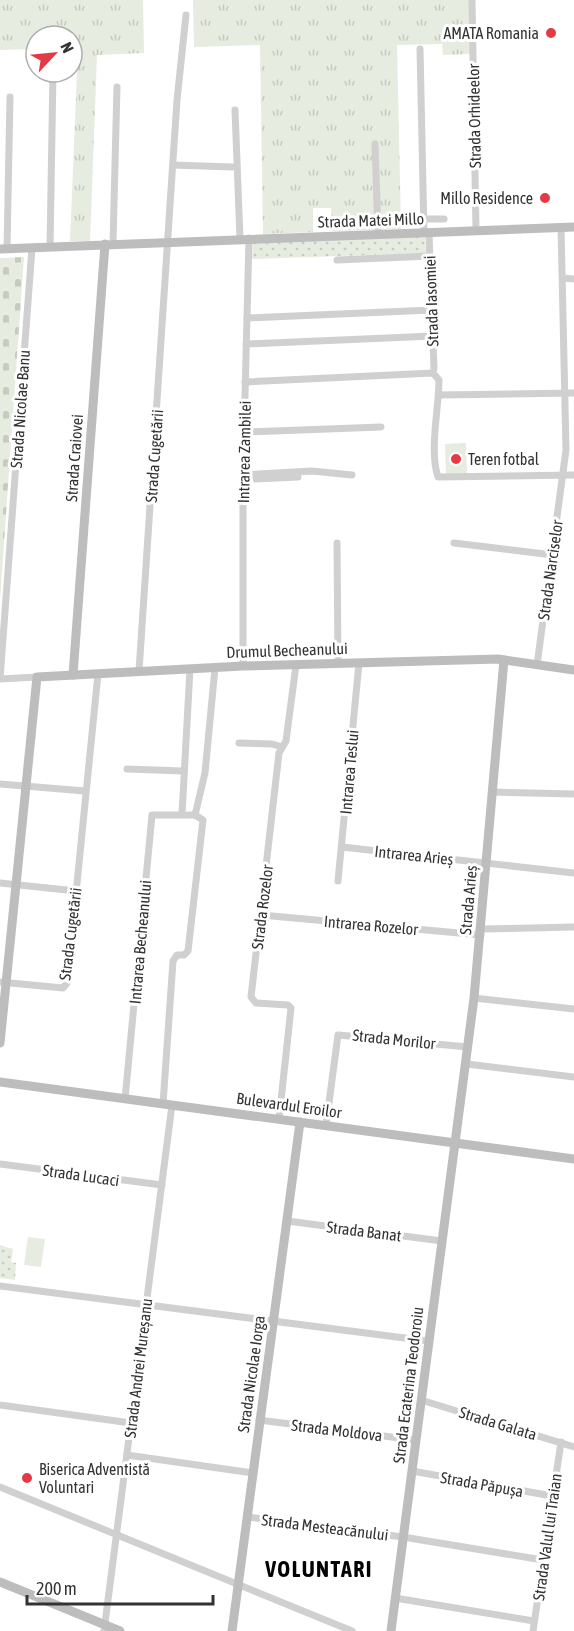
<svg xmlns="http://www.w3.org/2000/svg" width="574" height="1631" viewBox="0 0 574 1631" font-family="'Asap Condensed',sans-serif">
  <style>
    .grass { fill: url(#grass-tufts) }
    .cemetery { fill: url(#cemetery-stones) }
    .park { fill: url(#park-dots) }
    .pitch { fill: #e6ecdf }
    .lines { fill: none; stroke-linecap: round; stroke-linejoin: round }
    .street { stroke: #d0d0d0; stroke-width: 7 }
    .secondary { stroke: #bdbdbd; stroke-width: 9 }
    .poi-dot { fill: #e63946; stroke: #fff; stroke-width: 2 }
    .labels { text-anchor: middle; stroke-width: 6; stroke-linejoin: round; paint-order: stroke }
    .poi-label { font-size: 16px; fill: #333; stroke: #fff; text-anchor: end }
    .street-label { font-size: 16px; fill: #333; stroke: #fff }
    .district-label { font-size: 22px; font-weight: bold; letter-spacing: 1.5px; fill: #000; stroke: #fff }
  </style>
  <defs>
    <pattern id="grass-tufts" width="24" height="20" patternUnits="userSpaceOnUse" patternTransform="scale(1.5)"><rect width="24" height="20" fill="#e6ecdf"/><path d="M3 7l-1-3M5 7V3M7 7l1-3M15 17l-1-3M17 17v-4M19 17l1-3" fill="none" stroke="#c6cbc0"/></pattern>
    <pattern id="cemetery-stones" width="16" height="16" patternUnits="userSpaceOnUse" patternTransform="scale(1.5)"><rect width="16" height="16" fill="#e6ecdf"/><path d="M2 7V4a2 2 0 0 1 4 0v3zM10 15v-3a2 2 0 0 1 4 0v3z" fill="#c6cbc0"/></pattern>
    <pattern id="park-dots" width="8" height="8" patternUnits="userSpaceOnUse" patternTransform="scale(1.5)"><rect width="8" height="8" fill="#e6ecdf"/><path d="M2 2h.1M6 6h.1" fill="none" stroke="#c6cbc0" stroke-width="1.8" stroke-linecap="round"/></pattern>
  </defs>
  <rect width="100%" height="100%" fill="#fff"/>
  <g class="grass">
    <polygon points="0,0 143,0 144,53 97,55 90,241 70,241 78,48 72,48 72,36 36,36 36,49 0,50"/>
    <polygon points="193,0 469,0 470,54 443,55 442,44 397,45 401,229 332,231 331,208 313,208 313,232 263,234 260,45 194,47"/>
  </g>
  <polygon class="cemetery" points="24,257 0,600 0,258"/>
  <g class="park">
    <polygon points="425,236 426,253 252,259 253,241"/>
    <polygon points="0,1245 13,1249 11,1262 16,1263 15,1280 0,1278"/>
  </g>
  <g class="pitch">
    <polygon points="466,443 467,474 446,475 445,444"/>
    <polygon points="28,1237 45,1239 41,1267 24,1265"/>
  </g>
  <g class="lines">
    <g class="street">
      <polyline points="472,0 476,231"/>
      <polyline points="420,49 424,233"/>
      <polyline points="235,110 240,239"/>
      <polyline points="375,144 378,235"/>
      <polyline points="173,165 232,167"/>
      <polyline points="423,219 444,219"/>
      <polyline points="429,233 434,369"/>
      <polyline points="113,243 117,87"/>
      <polyline points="50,247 53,72"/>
      <polyline points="32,248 0,679 37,677"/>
      <polyline points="7,249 10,97"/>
      <polyline points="337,260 430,256"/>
      <polyline points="563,278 574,279"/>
      <polyline points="247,318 432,310"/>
      <polyline points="246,344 433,336"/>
      <path d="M245,382l188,-9 6,7c0,27 -10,71 -1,97l136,-2"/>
      <polyline points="439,395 574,393"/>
      <polyline points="244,432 381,427"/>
      <polyline points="243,475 312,471 352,475"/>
      <polyline points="256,479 298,477"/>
      <polyline points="337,543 338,663"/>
      <polyline points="454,543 553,555"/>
      <polyline points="537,665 566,450 561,227"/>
      <polyline points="243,666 243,475 249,238"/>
      <polyline points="139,671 177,100 186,15"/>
      <polyline points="239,743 272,744 282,747"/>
      <polyline points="127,769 183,771"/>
      <polyline points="0,784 85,791"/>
      <polyline points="492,792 574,794"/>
      <polyline points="182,814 190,669"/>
      <polyline points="195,815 205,773 215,668"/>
      <polyline points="342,847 574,873"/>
      <polyline points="338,881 359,663"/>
      <polyline points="0,883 76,891"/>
      <polyline points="261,915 481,935"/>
      <polyline points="481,929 574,927"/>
      <polyline points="0,982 63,988 67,983 98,674"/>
      <polyline points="474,998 574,1009"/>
      <polyline points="467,1064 574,1077"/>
      <polyline points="125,1099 152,815 195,815 203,820 188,951 184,955 177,955 173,961 163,1104"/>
      <polyline points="279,1119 291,1008 288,1005 256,1003 251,997 279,753 286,741 296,665"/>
      <polyline points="326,1125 338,1035 468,1047"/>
      <polyline points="0,1164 162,1185"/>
      <polyline points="287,1221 442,1241"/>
      <polyline points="0,1286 428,1341"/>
      <polyline points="421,1400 574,1447"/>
      <polyline points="0,1405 131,1423"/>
      <polyline points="259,1420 415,1440"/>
      <polyline points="127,1455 253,1473"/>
      <polyline points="412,1471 552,1496"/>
      <polyline points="0,1487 352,1631"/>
      <polyline points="248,1517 403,1537 543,1560"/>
      <polyline points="395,1598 534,1621"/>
      <polyline points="104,1631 172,1105"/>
      <polyline points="533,1631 561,1442"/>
    </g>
    <g class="secondary">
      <polyline points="0,249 574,227"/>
      <polyline points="73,675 105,244"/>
      <polyline points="0,1043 37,677 243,666 498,659 574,670"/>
      <polyline points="0,1082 574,1159"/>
      <polyline points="0,1582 120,1631"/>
      <polyline points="232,1631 300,1122"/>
      <polyline points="391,1631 474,998 504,660"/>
    </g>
  </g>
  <g class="poi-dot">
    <circle cx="551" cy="33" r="6"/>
    <circle cx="545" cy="198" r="6"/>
    <circle cx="456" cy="459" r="6"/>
    <circle cx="27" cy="1478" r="6"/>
  </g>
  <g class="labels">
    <g class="poi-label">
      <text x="539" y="39">AMATA Romania</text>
      <text x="533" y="204">Millo Residence</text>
      <text x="468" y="465" text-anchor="start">Teren fotbal</text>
      <text x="39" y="1475" text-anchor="start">Biserica Adventistă<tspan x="39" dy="18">Voluntari</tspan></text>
    </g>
    <g class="street-label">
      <text transform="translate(474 116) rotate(-91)" y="6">Strada Orhideelor</text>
      <text transform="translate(371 220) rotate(-2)" y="6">Strada Matei Millo</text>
      <text transform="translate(431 301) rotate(-92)" y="6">Strada Iasomiei</text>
      <text transform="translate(20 409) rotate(-86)" y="6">Strada Nicolae Banu</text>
      <text transform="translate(244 452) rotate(-89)" y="6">Intrarea Zambilei</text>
      <text transform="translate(154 456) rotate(-86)" y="6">Strada Cugetării</text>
      <text transform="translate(74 458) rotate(-86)" y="6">Strada Craiovei</text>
      <text transform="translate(550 570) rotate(-82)" y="6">Strada Narciselor</text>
      <text transform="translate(287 650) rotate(-2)" y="6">Drumul Becheanului</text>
      <text transform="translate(349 772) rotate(-85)" y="6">Intrarea Teslui</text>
      <text transform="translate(414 855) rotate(6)" y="6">Intrarea Arieș</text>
      <text transform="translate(468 900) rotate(-85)" y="6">Strada Arieș</text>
      <text transform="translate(262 907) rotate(-83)" y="6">Strada Rozelor</text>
      <text transform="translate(371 925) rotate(5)" y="6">Intrarea Rozelor</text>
      <text transform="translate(70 934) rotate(-83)" y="6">Strada Cugetării</text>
      <text transform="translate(140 942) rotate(-85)" y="6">Intrarea Becheanului</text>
      <text transform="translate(394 1039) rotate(6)" y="6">Strada Morilor</text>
      <text transform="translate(289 1105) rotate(8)" y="6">Bulevardul Eroilor</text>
      <text transform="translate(81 1175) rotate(8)" y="6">Strada Lucaci</text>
      <text transform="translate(364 1231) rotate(7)" y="6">Strada Banat</text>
      <text transform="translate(138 1368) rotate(-83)" y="6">Strada Andrei Mureșanu</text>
      <text transform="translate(251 1374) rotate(-82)" y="6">Strada Nicolae Iorga</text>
      <text transform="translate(408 1385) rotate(-83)" y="6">Strada Ecaterina Teodoroiu</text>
      <text transform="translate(498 1423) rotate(17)" y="6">Strada Galata</text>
      <text transform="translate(337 1430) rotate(7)" y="6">Strada Moldova</text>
      <text transform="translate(482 1484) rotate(10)" y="6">Strada Păpușa</text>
      <text transform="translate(325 1527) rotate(7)" y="6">Strada Mesteacănului</text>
      <text transform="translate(547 1537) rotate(-82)" y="6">Strada Valul lui Traian</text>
    </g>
    <g class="district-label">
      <text x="319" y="1577">VOLUNTARI</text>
    </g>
  </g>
  <g transform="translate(54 54) rotate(64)"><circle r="28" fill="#ffffff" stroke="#adadad" stroke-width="1.5"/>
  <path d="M0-4.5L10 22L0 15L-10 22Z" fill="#e63946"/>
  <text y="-9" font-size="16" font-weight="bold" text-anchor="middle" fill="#333333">N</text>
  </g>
  <path d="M27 1595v9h186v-9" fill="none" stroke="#333333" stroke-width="3"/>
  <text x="36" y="1595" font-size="18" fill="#333333" stroke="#ffffff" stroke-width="4.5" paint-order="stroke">200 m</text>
</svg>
